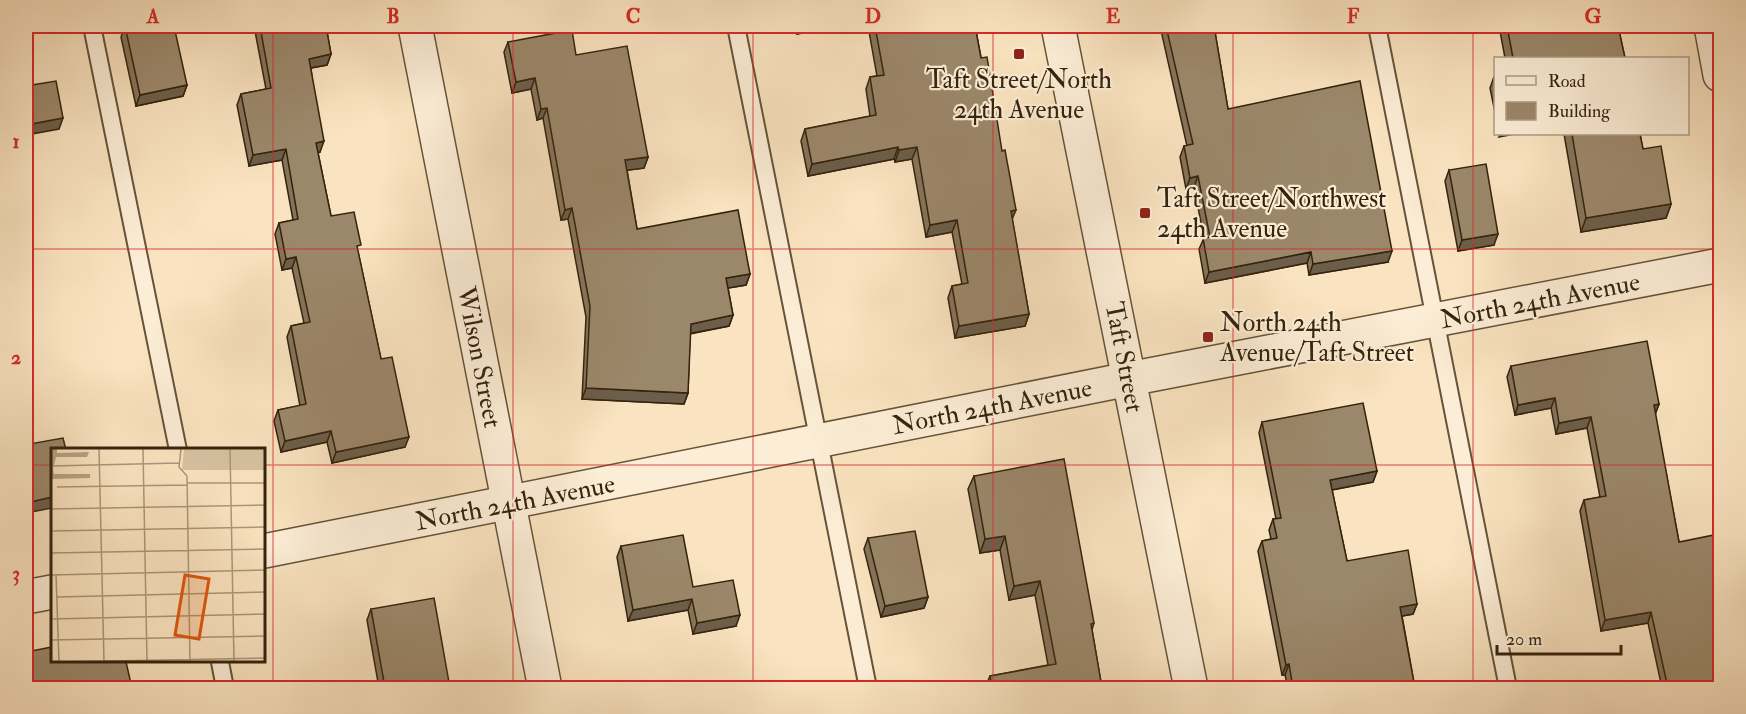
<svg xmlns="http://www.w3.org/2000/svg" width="1746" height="714" viewBox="0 0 1746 714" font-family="'IM FELL Double Pica',serif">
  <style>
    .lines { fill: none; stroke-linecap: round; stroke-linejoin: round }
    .service-casing { stroke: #665339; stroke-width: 20 }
    .minor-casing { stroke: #665339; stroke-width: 36 }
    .tertiary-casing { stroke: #665339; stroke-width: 36 }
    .service { stroke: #fcedd6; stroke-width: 16 }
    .minor { stroke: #fcedd6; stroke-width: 33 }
    .tertiary { stroke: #fcedd6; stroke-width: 33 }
    .wall { fill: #85745b; stroke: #34230c; stroke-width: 1.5 }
    .shaded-wall { fill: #6c5e4a; stroke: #34230c; stroke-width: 1.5 }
    .building { fill: #9b876a; stroke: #34230c; stroke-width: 1.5 }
    .grid { fill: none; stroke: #d62828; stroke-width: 1.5; stroke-opacity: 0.55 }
    .poi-dot { fill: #8f2418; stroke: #fcedd6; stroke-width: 2 }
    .labels { text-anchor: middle; stroke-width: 4.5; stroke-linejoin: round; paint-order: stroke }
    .poi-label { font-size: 26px; fill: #34230c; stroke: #fcedd6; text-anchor: start }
    .street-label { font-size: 26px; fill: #34230c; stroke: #fcedd6 }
    .inset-road { fill: none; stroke: #ab9678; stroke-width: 1.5 }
    .view { fill: #df560c; fill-opacity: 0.15; stroke: #df560c; stroke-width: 3 }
    .inset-edge { fill: none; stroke: #34230c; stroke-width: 3 }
    .neatline { fill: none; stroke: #d62828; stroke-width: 2 }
    .grid-label { font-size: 20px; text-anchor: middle; font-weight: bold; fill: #d62828 }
  </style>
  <rect width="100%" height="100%" fill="#fae3c0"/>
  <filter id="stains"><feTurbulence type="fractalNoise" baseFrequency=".00333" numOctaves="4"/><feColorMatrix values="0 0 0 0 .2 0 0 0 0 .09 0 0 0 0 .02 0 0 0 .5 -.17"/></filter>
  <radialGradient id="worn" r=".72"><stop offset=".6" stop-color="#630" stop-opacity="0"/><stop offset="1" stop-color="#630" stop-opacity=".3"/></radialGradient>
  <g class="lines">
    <defs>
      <g id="service">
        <polyline points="92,26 178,450"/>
        <polyline points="736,26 868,688"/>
        <polyline points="1377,26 1508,688"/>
        <polyline points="220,662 225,688"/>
      </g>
      <g id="minor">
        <polyline points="415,26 545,688"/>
        <polyline points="1711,26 1720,75"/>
      </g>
      <g id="tertiary">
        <polyline points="1058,26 1191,688"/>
        <polyline points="264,551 1129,379 1720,265"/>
        <polyline points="26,597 52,592"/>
      </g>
    </defs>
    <use href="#service" class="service-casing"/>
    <use href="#minor" class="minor-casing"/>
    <use href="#tertiary" class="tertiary-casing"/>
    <use href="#service" class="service"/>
    <use href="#minor" class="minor"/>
    <use href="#tertiary" class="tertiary"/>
  </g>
  <g class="wall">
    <polygon points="125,26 187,85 183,96 136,106 121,37"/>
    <polygon points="254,26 326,26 331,54 327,65 311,68 320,152 318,153 331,216 358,252 381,359 405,447 332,463 327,442 281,452 274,421 278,410 300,406 287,337 291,326 304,323 292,268 282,270 275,234 279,223 293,220 282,160 249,166 237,105 241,94 266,89"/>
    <polygon points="796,26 843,26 797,34"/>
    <polygon points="868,26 975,26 1012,219 1029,314 1025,326 955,338 948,298 952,286 962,284 952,232 926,237 912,159 895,162 894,159 808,176 801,141 805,129 870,116 866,89 870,77 877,76"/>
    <polygon points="1160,26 1214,26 1228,109 1388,262 1309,275 1307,263 1205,283 1199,249 1204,238 1194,187 1186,189 1180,157 1184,146 1187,146"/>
    <polygon points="1499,26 1618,26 1625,58 1505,58"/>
    <polygon points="508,42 576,55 648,157 644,168 627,170 637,229 750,274 746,285 728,288 733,315 729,326 690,334 688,393 684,404 582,399 586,317 568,219 561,220 543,118 537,120 531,89 512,93 504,52"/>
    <polygon points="1495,74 1496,74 1496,117 1490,88"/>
    <polygon points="1564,134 1640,134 1643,149 1671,204 1666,218 1581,232"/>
    <polygon points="1449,170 1494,245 1458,251 1445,181"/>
    <polygon points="1511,366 1659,404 1655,414 1679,542 1720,688 1662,688 1648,623 1601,631 1580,511 1584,500 1600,497 1587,428 1556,434 1551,408 1515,415 1507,377"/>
    <polygon points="1262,422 1377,471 1373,482 1332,490 1347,561 1417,604 1413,614 1402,616 1415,688 1288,688 1285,675 1282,675 1258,551 1262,541 1271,539 1269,530 1273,519 1276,519 1259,433"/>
    <polygon points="974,476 1094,623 1092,630 1102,688 985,688 990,676 1048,665 1035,595 1009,600 1000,550 980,553 968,489"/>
    <polygon points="868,538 928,597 924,608 881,617 864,549"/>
    <polygon points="621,546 693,587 736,626 693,634 688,610 628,621 617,557"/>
    <polygon points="371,609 450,688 379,688 367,620"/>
  </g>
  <g class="shaded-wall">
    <polygon points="800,26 843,26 797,34"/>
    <polygon points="331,54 327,65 305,69 309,59"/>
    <polygon points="535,78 531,89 512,93 516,82"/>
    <polygon points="187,85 183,96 136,106 140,95"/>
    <polygon points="547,108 543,118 537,120 541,109"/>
    <polygon points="63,118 59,129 26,135 26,125"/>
    <polygon points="1501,134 1515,134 1499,137"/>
    <polygon points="324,141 320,152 312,154 316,143"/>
    <polygon points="898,147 894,159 808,176 812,164"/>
    <polygon points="917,147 912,159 895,162 899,150"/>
    <polygon points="286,149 282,160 249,166 253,155"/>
    <polygon points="648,157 644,168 621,171 625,160"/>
    <polygon points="1198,176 1194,187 1186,189 1190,178"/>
    <polygon points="1671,204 1666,218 1581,232 1586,218"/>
    <polygon points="572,208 568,219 561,220 565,210"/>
    <polygon points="1016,210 1011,222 1011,211"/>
    <polygon points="957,220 952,232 926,237 930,225"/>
    <polygon points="1498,234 1494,245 1458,251 1462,240"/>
    <polygon points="1392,251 1388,262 1309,275 1313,264"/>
    <polygon points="1311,252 1307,263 1205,283 1209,272"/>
    <polygon points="296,257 292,268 282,270 286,259"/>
    <polygon points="750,274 746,285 722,289 726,278"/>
    <polygon points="1029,314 1025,326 955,338 959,326"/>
    <polygon points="733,315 729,326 687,334 691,324"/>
    <polygon points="586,388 688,393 684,404 582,399"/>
    <polygon points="1555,398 1551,408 1515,415 1518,405"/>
    <polygon points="1659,404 1655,415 1654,405"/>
    <polygon points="1591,417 1587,428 1556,434 1559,423"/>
    <polygon points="331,431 327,442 281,452 285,441"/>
    <polygon points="409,437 405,447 332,463 336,452"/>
    <polygon points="1377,471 1373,482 1326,491 1330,480"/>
    <polygon points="52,497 52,508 26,513 26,503"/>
    <polygon points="1005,536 1000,550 980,553 985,539"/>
    <polygon points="1040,581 1035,595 1009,600 1014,586"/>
    <polygon points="928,597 924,608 881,617 885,606"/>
    <polygon points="692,599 688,610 628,621 633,610"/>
    <polygon points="1417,604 1413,614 1397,617 1400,607"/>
    <polygon points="1651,612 1648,623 1601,631 1605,620"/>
    <polygon points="740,615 736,626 693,634 697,623"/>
    <polygon points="1289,664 1285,675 1282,675 1286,665"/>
    <polygon points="1720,679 1720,688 1712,688 1715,680"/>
  </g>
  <g class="building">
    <polygon points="125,26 174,26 187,85 140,95"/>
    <polygon points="260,26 326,26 331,54 309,59 324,141 316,143 331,216 354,212 361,245 357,246 381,359 392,357 409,437 336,452 331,431 285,441 278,410 306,404 291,326 310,322 296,257 286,259 279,223 298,219 286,149 253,155 241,94 271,88"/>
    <polygon points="875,26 975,26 981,58 987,57 1002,151 1005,150 1016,210 1011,211 1029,314 959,326 952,286 968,283 957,220 930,225 917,147 899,150 898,147 812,164 805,129 876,115 870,77 884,75"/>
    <polygon points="1166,26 1214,26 1228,109 1360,81 1392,251 1313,264 1311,252 1209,272 1203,238 1210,237 1198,176 1190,178 1184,146 1193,144"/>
    <polygon points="1507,26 1618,26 1625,58 1513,58"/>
    <polygon points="572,30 576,55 627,46 648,157 625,160 637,229 738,210 750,274 726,278 733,315 691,324 688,393 586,388 590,306 572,208 565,210 547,108 541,109 535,78 516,82 508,42"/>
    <polygon points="56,81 63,118 26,125 26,86"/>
    <polygon points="1572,134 1640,134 1643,149 1661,146 1671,204 1586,218"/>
    <polygon points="1486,164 1498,234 1462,240 1449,170"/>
    <polygon points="1647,341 1659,404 1654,405 1679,542 1719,534 1720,544 1720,679 1715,680 1717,688 1668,688 1651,612 1605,620 1584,500 1606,496 1591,417 1559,423 1555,398 1518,405 1511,366"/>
    <polygon points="1363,403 1377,471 1330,480 1347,561 1408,550 1417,604 1400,607 1415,688 1293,688 1289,664 1286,665 1262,541 1277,538 1273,519 1281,518 1262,422"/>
    <polygon points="26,421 30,444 63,438 66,450 52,450 52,497 26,503"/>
    <polygon points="1064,459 1094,623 1091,624 1102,688 992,688 990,676 1056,664 1040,581 1014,586 1005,536 985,539 974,476"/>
    <polygon points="915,531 928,597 885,606 868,538"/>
    <polygon points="683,535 693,587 733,580 740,615 697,623 692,599 633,610 621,546"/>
    <polygon points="434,598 450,688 385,688 371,609"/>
    <polygon points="52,647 52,662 126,662 132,688 26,688 26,652"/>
  </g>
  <path class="grid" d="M273,26v662M513,26v662M753,26v662M993,26v662M1233,26v662M1473,26v662M26,249h1694M26,465h26M264,465h1456"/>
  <g class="poi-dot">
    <rect x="1013" y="48" width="12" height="12" rx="3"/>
    <rect x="1139" y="207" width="12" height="12" rx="3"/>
    <rect x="1202" y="331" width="12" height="12" rx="3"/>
  </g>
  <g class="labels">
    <g class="poi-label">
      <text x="1019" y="88" text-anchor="middle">Taft Street/North<tspan x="1019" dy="30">24th Avenue</tspan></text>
      <text x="1157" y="207">Taft Street/Northwest<tspan x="1157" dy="30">24th Avenue</tspan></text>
      <text x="1220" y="331">North 24th<tspan x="1220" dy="30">Avenue/Taft Street</tspan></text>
    </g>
    <g class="street-label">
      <text transform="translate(1540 300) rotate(-11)" y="9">North 24th Avenue</text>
      <text transform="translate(480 357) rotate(79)" y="9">Wilson Street</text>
      <text transform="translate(1125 357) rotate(79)" y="9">Taft Street</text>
      <text transform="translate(992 406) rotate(-11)" y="9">North 24th Avenue</text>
      <text transform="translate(515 502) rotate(-11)" y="9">North 24th Avenue</text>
    </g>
  </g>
  <g transform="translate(51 448)">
    <rect width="214" height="214" fill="#fae3c0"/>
    <path d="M133,1h81v21h-83z" fill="#d8c2a1"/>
    <path d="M0,1h6v4l32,-1 -2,5h-31l-3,12 1,5h36v4l-39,1z" fill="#b7a283"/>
    <path class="inset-road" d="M48,1l5,213M92,1l4,213M130,1l-2,18 8,9 3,186M179,1l4,213M0,18l128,-3M136,35h79M6,39l130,-2M0,61l215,-4M0,83l215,-4M0,105l215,-4M5,126l3,88M0,127l215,-5M6,149l209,-5M0,171l215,-5M0,192l215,-4M8,214l207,-4"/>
    <path class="view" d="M134,127l24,4 -10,60 -24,-4z"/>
    <rect width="214" height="214" class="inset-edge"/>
  </g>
  <rect width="1746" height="714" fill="none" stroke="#fae3c0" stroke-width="66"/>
  <rect x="1494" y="57" width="195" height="78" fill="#fcedd6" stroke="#ac9c85" stroke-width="1.5"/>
  <rect x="1506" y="76" width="30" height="9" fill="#fcedd6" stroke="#ac9c85" stroke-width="1.5"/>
  <text x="1548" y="87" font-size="18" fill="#34230c">Road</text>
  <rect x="1506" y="102" width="30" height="18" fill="#9b876a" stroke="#ac9c85" stroke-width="1.5"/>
  <text x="1548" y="117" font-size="18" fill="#34230c">Building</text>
  <path d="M1497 645v9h124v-9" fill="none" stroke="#34230c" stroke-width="3"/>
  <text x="1506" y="645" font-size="18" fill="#34230c" stroke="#fcedd6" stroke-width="4.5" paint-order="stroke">20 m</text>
  <rect x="33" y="33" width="1680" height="648" class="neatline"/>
  <g class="grid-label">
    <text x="153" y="23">A</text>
    <text x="393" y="23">B</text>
    <text x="633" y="23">C</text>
    <text x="873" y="23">D</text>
    <text x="1113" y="23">E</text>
    <text x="1353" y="23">F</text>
    <text x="1593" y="23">G</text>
    <text x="16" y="148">1</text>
    <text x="16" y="364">2</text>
    <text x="16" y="580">3</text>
  </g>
  <rect width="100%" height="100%" filter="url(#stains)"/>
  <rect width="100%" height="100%" fill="url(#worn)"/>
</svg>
